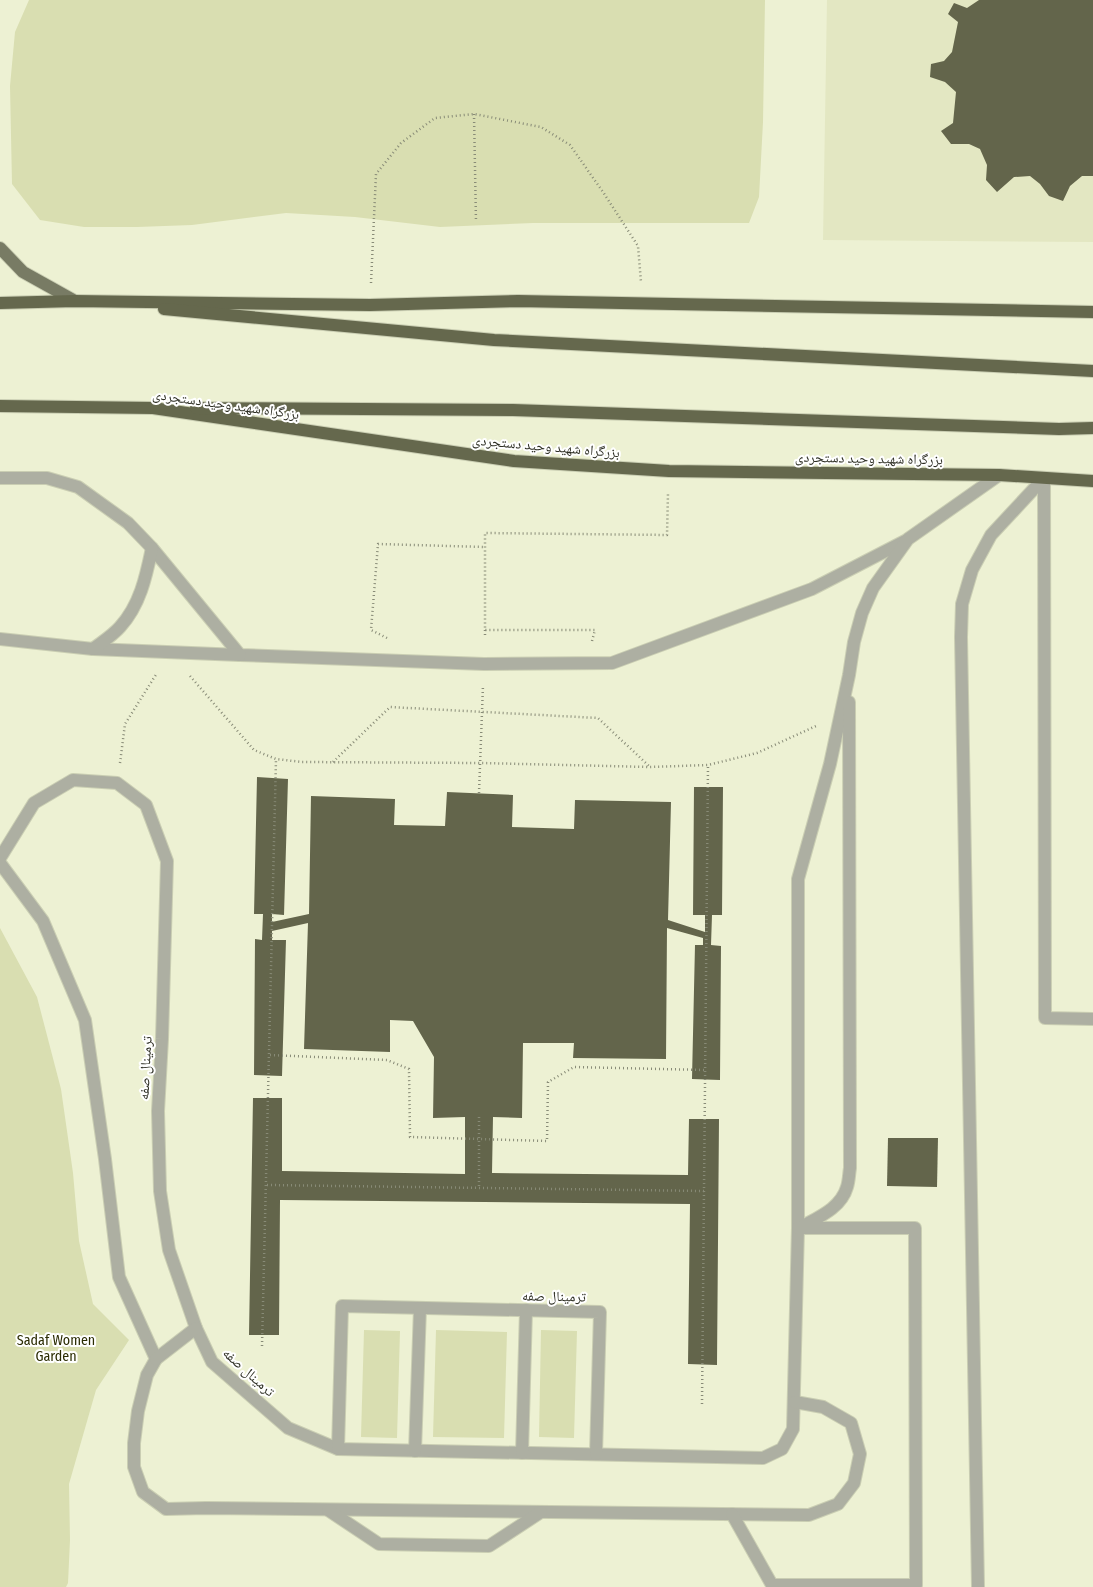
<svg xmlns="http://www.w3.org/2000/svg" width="1093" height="1587" viewBox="0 0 1093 1587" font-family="'Fira Sans Condensed','Noto Naskh Arabic',sans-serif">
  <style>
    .built { fill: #e3e7c2 }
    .green { fill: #d9deb1 }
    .building { fill: #63654b }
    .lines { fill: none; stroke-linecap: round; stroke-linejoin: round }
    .minor-casing { stroke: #caceb3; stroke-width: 14 }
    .major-casing { stroke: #caceb3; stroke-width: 14 }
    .highway-casing { stroke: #caceb3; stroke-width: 14 }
    .path { stroke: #888b77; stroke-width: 2.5; stroke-dasharray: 1 3; stroke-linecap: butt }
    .minor { stroke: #adafa2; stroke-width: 12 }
    .major { stroke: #787b64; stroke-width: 12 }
    .highway { stroke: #65684d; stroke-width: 12 }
    .labels { text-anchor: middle; stroke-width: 4; stroke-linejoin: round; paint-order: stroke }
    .street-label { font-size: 14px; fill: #2d2e23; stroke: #fff }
    .park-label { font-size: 14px; fill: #2b2c03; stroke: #fff }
  </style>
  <rect width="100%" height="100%" fill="#edf1d3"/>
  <polygon class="built" points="827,0 1093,0 1093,242 823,240"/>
  <g class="green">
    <polygon points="29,0 765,0 763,122 759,197 749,223 533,223 440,227 355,217 286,213 192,225 137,227 84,227 40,220 12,184 10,86 15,32"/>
    <polygon points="0,928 37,997 61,1089 73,1173 79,1241 93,1304 129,1340 96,1390 69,1484 70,1540 68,1583 66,1587 0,1587"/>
    <polygon points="364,1330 400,1331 397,1438 361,1437"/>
    <polygon points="436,1330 507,1332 504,1438 433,1437"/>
    <polygon points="541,1330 577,1331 574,1438 539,1437"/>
  </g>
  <g class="building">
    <polygon points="979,0 1093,0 1093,176 1082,176 1070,186 1063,201 1049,196 1040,184 1030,176 1014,177 997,192 986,180 987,165 980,149 969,144 951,144 941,131 953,123 956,92 945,82 930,77 931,64 944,61 952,52 958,22 948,14 954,3 967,8"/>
    <polygon points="257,777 288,779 284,915 272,914 272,922 309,914 311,796 395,799 394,825 445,826 447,792 513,795 512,827 574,829 575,800 671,802 668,920 705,932 705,915 693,915 694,787 723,787 722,915 712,915 711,945 721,946 720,1080 692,1079 695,945 703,945 703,938 667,928 666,1059 573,1058 574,1043 523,1043 522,1118 493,1117 492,1173 688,1175 689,1119 719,1119 717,1365 688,1364 690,1204 280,1200 279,1335 249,1335 253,1098 282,1098 282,1171 465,1174 465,1117 433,1118 434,1057 413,1021 390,1020 390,1052 304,1049 308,923 272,931 272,940 286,940 282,1076 254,1075 255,939 262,940 263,914 254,914"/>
    <polygon points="888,1138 938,1138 937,1187 887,1186"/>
  </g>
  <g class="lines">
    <defs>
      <g id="minor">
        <polyline points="0,478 47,478 78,487 128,523 152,548 240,655 484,664 612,663 812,589 905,541"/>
        <polyline points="1044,478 1045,1018 1093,1019"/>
        <polyline points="0,639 93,649 240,655"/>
        <path d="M93,649c9,-7 19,-13 27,-22 20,-22 26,-50 32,-79"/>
        <polyline points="0,858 34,803 73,780 117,783 146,805 167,861 162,1039 158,1111 160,1191 169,1250 196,1328 212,1362 288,1428 338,1449 763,1458 782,1449 793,1429 798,1228 798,879 830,764 849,675 854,642 862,613 873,588 908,539 999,475"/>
        <polyline points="0,863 43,921 85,1020 105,1159 119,1277 156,1359 147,1375 138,1411 134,1443 134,1467 143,1492 166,1509 206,1508 809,1515 838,1504 854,1483 860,1454 851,1423 823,1407 795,1402"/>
        <path d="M801,1227c18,-10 40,-19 46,-40 2,-6 2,-13 3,-19l-1,-466"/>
        <polyline points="156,1359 196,1328"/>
        <polyline points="338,1449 342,1306 600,1312 596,1454"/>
        <polyline points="415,1451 420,1308"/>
        <polyline points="522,1453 526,1310"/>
        <polyline points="328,1510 379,1544 489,1546 541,1512"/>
        <polyline points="732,1514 772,1585 916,1585 915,1228 798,1228"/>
        <polyline points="978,1587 961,637 962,604 972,570 991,535 1044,478"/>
      </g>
      <polyline id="major" points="0,248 23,272 75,301"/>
      <g id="highway">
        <polyline points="0,303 75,301 370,305 518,301 1093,312"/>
        <polyline points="164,309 494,340 1093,371"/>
        <polyline points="0,406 153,408 514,461 669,471 999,475 1093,481"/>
        <polyline points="196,408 513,410 1059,429 1093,428"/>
      </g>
    </defs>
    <use href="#minor" class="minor-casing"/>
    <use href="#major" class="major-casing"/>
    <use href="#highway" class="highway-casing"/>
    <g class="path">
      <polyline points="474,114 476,222"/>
      <polyline points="371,283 376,174 401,143 435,118 474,114 541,127 570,145 603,192 638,246 641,282"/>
      <polyline points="485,630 485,638"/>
      <polyline points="387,638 371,630 378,544 485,547"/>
      <polyline points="592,641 595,630 485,630 485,533 667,535 668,493"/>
      <polyline points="190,676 254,750 276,759 302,762 481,763 650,767 708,765 757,753 816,726"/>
      <polyline points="333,762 390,707 598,718 650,767"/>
      <polyline points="120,763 125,724 157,673"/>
      <polyline points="479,793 483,685"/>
      <polyline points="270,1055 387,1060 409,1069 410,1137 547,1141 548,1082 574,1067 705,1070"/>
      <polyline points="479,1117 479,1188"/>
      <polyline points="267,1185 704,1191"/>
      <polyline points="262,1346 276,759"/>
      <polyline points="702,1404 708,765"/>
    </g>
    <use href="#minor" class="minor"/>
    <use href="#major" class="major"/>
    <use href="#highway" class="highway"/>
  </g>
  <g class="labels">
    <g class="street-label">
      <text transform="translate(226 404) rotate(8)" y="5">بزرگراه شهید وحید دستجردی</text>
      <text transform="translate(546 446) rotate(5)" y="5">بزرگراه شهید وحید دستجردی</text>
      <text transform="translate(869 458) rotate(1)" y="5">بزرگراه شهید وحید دستجردی</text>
      <text transform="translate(145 1068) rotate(-87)" y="5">ترمینال صفه</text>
      <text transform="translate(554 1296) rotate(1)" y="5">ترمینال صفه</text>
      <text transform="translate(249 1372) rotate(42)" y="5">ترمینال صفه</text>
    </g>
    <g class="park-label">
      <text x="56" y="1345">Sadaf Women<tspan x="56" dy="16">Garden</tspan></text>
    </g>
  </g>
</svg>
